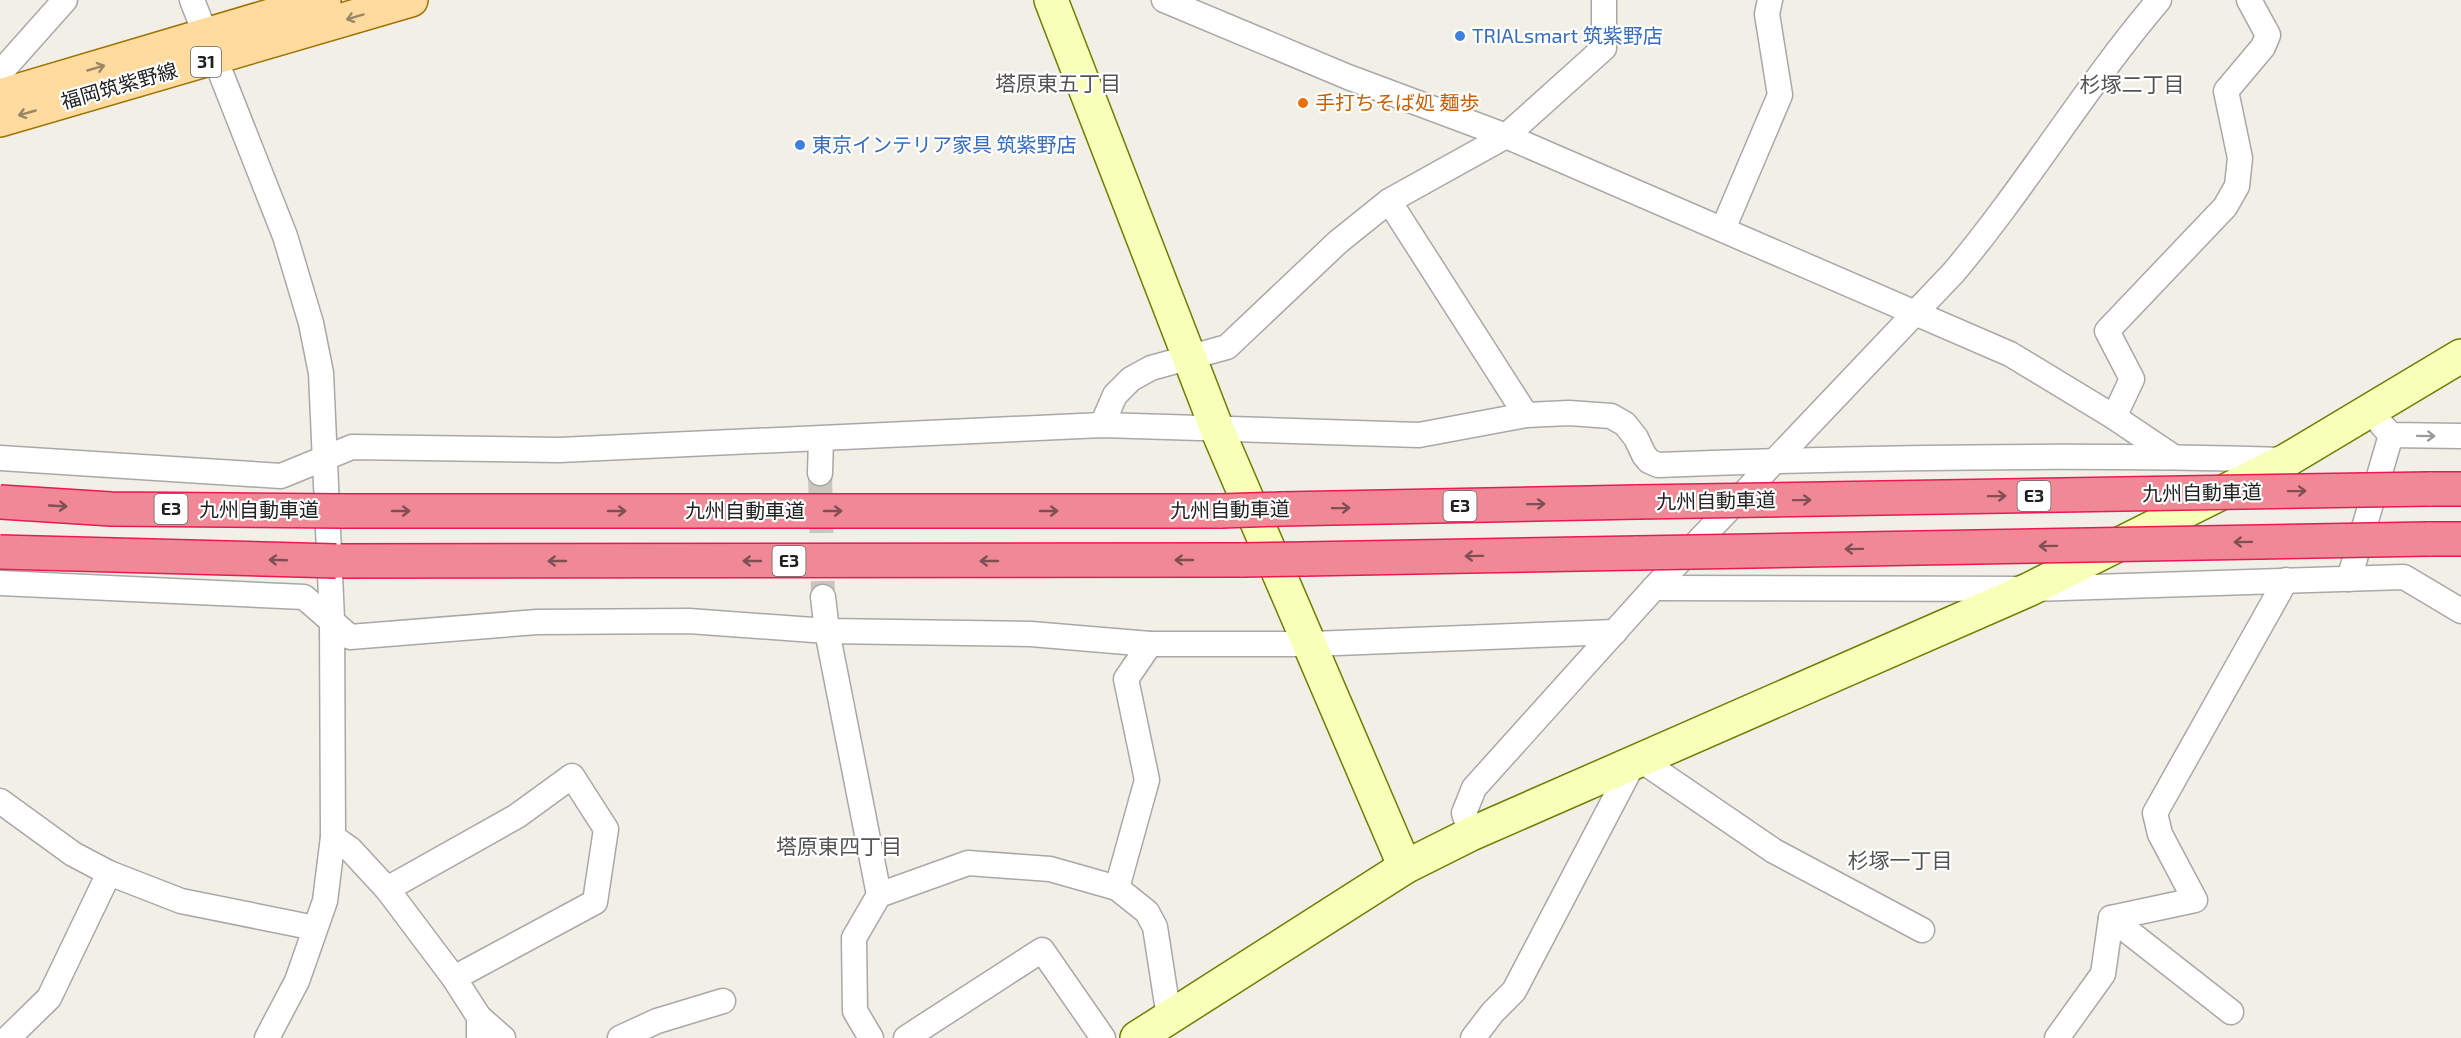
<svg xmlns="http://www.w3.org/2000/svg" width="2461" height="1038" viewBox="0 0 2461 1038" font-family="'Exo 2','Noto Sans JP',sans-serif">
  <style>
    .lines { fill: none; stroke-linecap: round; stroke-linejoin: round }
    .street-tunnel { stroke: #c8c6bf; stroke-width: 24; stroke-dasharray: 24 12; stroke-linecap: butt }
    .street-casing { stroke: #a8a8a8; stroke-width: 27 }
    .secondary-casing { stroke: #6b8000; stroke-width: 36 }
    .primary-casing { stroke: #9e7300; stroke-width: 36 }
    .highway-casing { stroke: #ed1754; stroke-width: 36 }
    .street { stroke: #fff; stroke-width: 24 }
    .secondary { stroke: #f7ffb8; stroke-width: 33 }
    .primary { stroke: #ffdb9f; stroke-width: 33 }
    .highway { stroke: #f08895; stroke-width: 33 }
    .highway-bridge-casing { stroke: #ed1754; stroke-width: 36; stroke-linecap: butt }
    .highway-bridge { stroke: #f08895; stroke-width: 33 }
    .oneway { stroke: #9b8766 }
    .oneway2 { stroke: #9b9b9b }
    .oneway3 { stroke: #7e4f55 }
    .shop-dot { fill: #3f7fe0; stroke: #fff; stroke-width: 2 }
    .food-dot { fill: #e8710a; stroke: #fff; stroke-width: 2 }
    .labels { text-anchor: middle; stroke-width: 4.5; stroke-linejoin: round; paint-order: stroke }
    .shield { fill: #fff; stroke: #646464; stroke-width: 1.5 }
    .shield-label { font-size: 18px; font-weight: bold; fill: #212121 }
    .shop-label { font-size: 20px; fill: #366cbe; stroke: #fff; text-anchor: start }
    .street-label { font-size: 20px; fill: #212121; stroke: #fff }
    .food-label { font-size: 20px; fill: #c56008; stroke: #fff; text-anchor: start }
    .neighbourhood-label { font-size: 21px; fill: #545454; stroke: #fff }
  </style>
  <rect width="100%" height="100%" fill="#f2efe7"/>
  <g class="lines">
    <polyline class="street-tunnel" points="820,473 823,597"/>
    <defs>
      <g id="street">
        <polyline points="192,0 285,236 311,323 321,373 332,619 333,837 325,901 297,981 267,1038"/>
        <polyline points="1164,0 1348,77 1506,136 2010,354 2114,417 2172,456"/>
        <polyline points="0,73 65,0"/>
        <polyline points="1389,201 1526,415"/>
        <polyline points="1723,229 1780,95 1767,14 1770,0"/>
        <polyline points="2114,417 2132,379 2107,331 2225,207 2237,186 2240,158 2226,91 2263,47 2268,35 2249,0"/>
        <polyline points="2381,424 2391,435 2461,436"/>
        <polyline points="1102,425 1115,395 1131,379 1151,368 1227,347 1338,242 1389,201 1506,136 1604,48 1604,0"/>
        <path d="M0,458l281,18 71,-29 207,3 543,-25 317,10 107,-20 43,-2 42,3 14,8 11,14 8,17 5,6 9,4c208,-8 418,-11 627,-5"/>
        <polyline points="820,473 821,439"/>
        <polyline points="2349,579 2391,435"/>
        <polyline points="0,583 304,597 350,637 537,622 689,621 827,631 1031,634 1150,644 1312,644 1615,632"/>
        <polyline points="1654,588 2030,589 2404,577 2461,611"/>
        <polyline points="823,597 827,631 879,895"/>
        <polyline points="1641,760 1774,851 1922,930"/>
        <polyline points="0,801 73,854 109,873 181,901 315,928"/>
        <path d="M1471,834l-7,-21 10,-25 180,-200 300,-316c73,-87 131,-185 205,-272"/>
        <polyline points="333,837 350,849 387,889 454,978 479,1017 479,1038"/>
        <polyline points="1117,888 1147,780 1126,679 1150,644"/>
        <polyline points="387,889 517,816 572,776 606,829 595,902 454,978"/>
        <polyline points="2111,918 2231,1012"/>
        <polyline points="479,1017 503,1038"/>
        <polyline points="8,1038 49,998 109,873"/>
        <polyline points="620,1038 657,1021 723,1001"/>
        <polyline points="871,1038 855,1011 854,938 879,895 968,863 1050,869 1117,888 1147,912 1155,927 1169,1017"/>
        <polyline points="906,1038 1042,950 1103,1038"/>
        <polyline points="1473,1038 1493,1012 1514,991 1633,764"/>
        <polyline points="2057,1038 2103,974 2111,918 2195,900 2160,834 2155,813 2286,580"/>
      </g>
      <g id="secondary">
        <polyline points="1051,0 1217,429 1405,867"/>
        <polyline points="1137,1038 1405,867 1471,834 2030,589 2287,460 2461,356"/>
      </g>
      <g id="primary">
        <polyline points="0,96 324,0"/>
        <polyline points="0,120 411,0"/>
      </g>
      <g id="highway">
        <polyline points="2429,489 2461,489"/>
        <polyline points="1282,509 1638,502"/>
        <polyline points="342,511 1221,511"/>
        <polyline points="2428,539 2461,539"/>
        <polyline points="1304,559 1638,553"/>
        <polyline points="336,561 1243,560"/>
      </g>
    </defs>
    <use href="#street" class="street-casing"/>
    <use href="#secondary" class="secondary-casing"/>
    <use href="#primary" class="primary-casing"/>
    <use href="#highway" class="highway-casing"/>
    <use href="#street" class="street"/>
    <use href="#secondary" class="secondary"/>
    <use href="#primary" class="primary"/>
    <use href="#highway" class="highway"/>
    <defs>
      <g id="highway-bridge">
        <polyline points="0,502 111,509 342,511"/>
        <polyline points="1638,502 2429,489"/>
        <polyline points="1221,511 1282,509"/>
        <polyline points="0,552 336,561"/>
        <polyline points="1638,553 2428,539"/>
        <polyline points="1243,560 1304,559"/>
      </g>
    </defs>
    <use href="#highway-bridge" class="highway-bridge-casing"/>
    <use href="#highway-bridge" class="highway-bridge"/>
  </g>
  <defs><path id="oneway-shaft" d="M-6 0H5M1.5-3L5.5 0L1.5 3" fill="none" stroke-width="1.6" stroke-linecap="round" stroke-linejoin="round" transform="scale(1.5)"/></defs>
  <g class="oneway">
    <use href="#oneway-shaft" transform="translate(355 17) rotate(163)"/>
    <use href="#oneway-shaft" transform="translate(96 68) rotate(-16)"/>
    <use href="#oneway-shaft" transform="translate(27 113) rotate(164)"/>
  </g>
  <use class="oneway2" href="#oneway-shaft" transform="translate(2426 436) rotate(1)"/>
  <g class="oneway3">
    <use href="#oneway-shaft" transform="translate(2297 491) rotate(-1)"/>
    <use href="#oneway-shaft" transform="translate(1997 496) rotate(-1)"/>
    <use href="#oneway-shaft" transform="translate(1802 500) rotate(-1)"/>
    <use href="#oneway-shaft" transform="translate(1536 504) rotate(-1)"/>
    <use href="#oneway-shaft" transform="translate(58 506) rotate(3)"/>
    <use href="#oneway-shaft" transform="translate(1341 508) rotate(-1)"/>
    <use href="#oneway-shaft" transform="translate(401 511)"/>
    <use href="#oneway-shaft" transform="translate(617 511)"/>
    <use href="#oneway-shaft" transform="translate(833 511)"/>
    <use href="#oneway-shaft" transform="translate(1049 511)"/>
    <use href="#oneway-shaft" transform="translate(2243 542) rotate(179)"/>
    <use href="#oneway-shaft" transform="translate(2048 546) rotate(179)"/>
    <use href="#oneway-shaft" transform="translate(1854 549) rotate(179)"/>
    <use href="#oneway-shaft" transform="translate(1474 556) rotate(179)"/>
    <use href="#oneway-shaft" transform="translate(278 560) rotate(-178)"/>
    <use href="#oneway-shaft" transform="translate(1184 560) rotate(180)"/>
    <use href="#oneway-shaft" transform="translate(557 561) rotate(180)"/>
    <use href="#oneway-shaft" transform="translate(752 561) rotate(180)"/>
    <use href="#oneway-shaft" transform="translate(989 561) rotate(180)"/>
  </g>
  <g class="shop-dot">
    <circle cx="1460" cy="36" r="6"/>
    <circle cx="800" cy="145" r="6"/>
  </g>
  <circle class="food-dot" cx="1303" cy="103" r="6"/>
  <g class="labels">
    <g class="shield">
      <rect x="191" y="47" width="30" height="30" rx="4.5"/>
      <rect x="2017.5" y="481" width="33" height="30" rx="4.5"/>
      <rect x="1443.5" y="491" width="33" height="30" rx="4.5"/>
      <rect x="154.5" y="494" width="33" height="30" rx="4.5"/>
      <rect x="772.5" y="546" width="33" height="30" rx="4.5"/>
    </g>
    <g class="shield-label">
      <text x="206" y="68">31</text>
      <text x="2034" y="502">E3</text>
      <text x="1460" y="512">E3</text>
      <text x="171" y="515">E3</text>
      <text x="789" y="567">E3</text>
    </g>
    <g class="shop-label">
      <text x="1472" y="43">TRIALsmart 筑紫野店</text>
      <text x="812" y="152">東京インテリア家具 筑紫野店</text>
    </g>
    <g class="street-label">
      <text transform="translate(119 86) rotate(-16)" y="7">福岡筑紫野線</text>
      <text transform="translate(2202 493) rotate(-1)" y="7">九州自動車道</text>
      <text transform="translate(1716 501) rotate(-1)" y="7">九州自動車道</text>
      <text x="259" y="517">九州自動車道</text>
      <text transform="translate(1230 510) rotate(-1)" y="7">九州自動車道</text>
      <text x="745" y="518">九州自動車道</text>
    </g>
    <g class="food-label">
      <text x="1315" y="110">手打ちそば処 麺歩</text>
    </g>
    <g class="neighbourhood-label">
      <text x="1058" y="91">塔原東五丁目</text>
      <text x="2132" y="92">杉塚二丁目</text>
      <text x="839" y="854">塔原東四丁目</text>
      <text x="1900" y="868">杉塚一丁目</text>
    </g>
  </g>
</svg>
